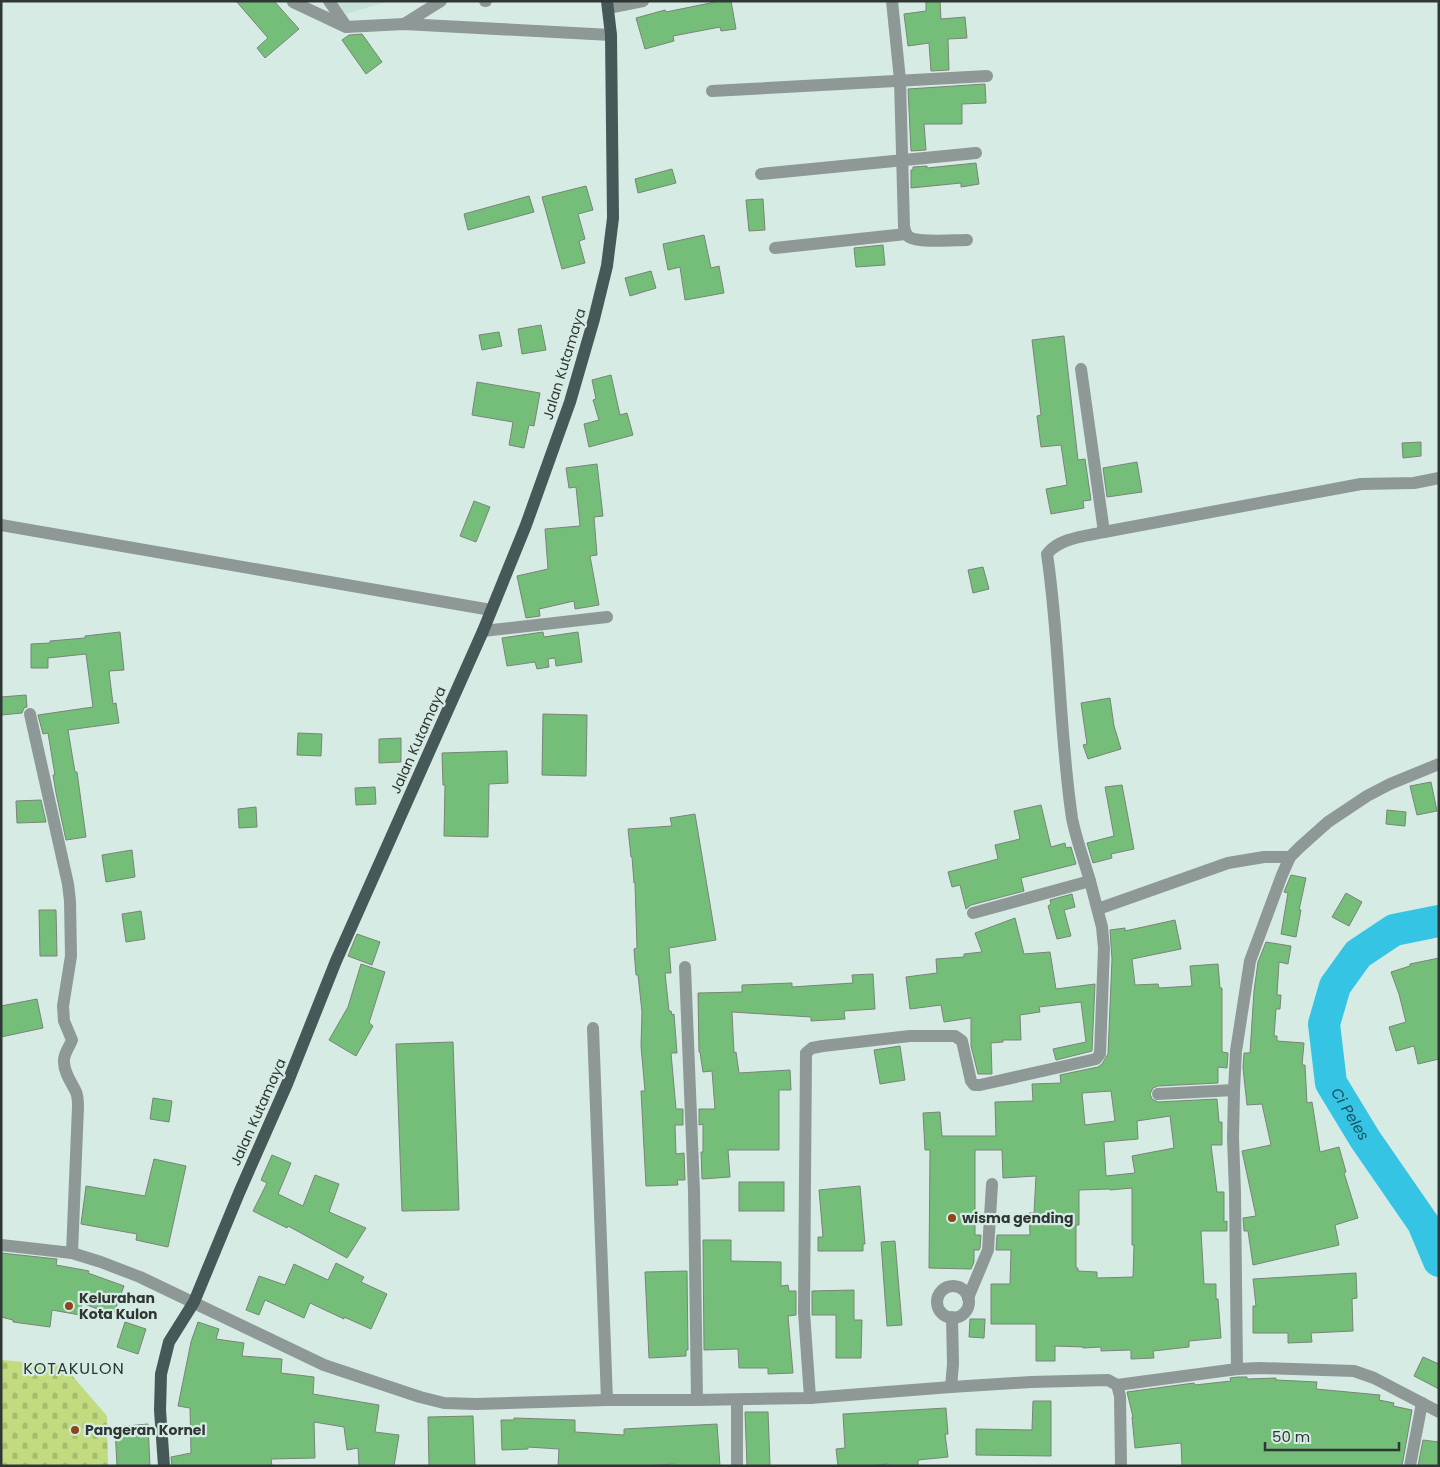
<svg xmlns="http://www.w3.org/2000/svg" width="1440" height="1467" viewBox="0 0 1440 1467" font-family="Poppins,sans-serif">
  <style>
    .built { fill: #c4e2d6 }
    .cemetery { fill: url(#cemetery-stones) }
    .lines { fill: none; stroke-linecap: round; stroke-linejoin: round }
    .river { stroke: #36c4e5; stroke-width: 32 }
    .building { fill: #74be79; stroke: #788578; fill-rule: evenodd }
    .minor { stroke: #8e9897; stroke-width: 12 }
    .major { stroke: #475858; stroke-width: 12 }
    .poi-dot { fill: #8b461b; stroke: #d6ebe3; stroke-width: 2 }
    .labels { text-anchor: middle; stroke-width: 4.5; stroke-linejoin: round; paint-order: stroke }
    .street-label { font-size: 14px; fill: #2f3734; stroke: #d6ebe3 }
    .poi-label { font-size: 14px; font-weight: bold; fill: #2f3734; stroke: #d6ebe3; text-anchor: start }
    .water-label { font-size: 15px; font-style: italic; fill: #195260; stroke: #d6ebe3 }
    .quarter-label { font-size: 16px; letter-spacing: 1px; fill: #273831; stroke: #d6ebe3 }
  </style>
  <defs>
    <pattern id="cemetery-stones" width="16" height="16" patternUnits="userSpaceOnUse" patternTransform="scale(1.25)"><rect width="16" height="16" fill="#c2db7e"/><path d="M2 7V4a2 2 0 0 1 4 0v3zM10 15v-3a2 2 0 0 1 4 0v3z" fill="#a7bd6e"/></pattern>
  </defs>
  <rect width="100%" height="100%" fill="#d6ebe3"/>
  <polygon class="built" points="337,1 389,1 346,14"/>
  <polygon class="cemetery" points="1,1360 63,1365 107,1416 108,1466 1,1466"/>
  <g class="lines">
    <path class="river" id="s1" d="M1439,921l-45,9 -36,24 -23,32 -11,38 7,59 34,56 58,84 16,38"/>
  </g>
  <g class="building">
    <polygon points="236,1 274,1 299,29 265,58 257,48 268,38"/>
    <polygon points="720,1 731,1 736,29 721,31 720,27 673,36 674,41 645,49 636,18 665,10 666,12"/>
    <polygon points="926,1 940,1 941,19 965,17 967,38 948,39 949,70 931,71 929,43 908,46 904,14 926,11"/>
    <polygon points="362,34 382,62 366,74 342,40 349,35"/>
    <polygon points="985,84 986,103 962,104 962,124 924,124 926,150 911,151 908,89"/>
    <polygon points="976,163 979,184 961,187 961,183 911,188 911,170 913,170 913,167 927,166 927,168"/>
    <polygon points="672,169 676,183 638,193 635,179"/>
    <polygon points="586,186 593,210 578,214 585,239 579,241 585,263 562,269 542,197"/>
    <polygon points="529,196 534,212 468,230 464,214"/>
    <polygon points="763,199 765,230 749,231 746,200"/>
    <polygon points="704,235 711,268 719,266 724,293 685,300 680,267 668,270 663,244"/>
    <polygon points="883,245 885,265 856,267 854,248"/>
    <polygon points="651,271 656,288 630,296 625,278"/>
    <polygon points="541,325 546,350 522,354 518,329"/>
    <polygon points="499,332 502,346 482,350 479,335"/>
    <polygon points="1064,336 1078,460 1085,459 1091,500 1083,501 1084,508 1051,514 1046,489 1067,485 1061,445 1041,447 1037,416 1041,415 1032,340"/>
    <polygon points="611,375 620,415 627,413 633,435 589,447 584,424 599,420 593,400 596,399 592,380"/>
    <polygon points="477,382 540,393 534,426 529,425 524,448 509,445 513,422 472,415"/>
    <polygon points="1421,442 1421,456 1403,458 1402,443"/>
    <polygon points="1137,462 1142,492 1107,497 1103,468"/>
    <polygon points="597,464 603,516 594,517 597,555 590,556 599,605 575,609 574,601 539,609 540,616 526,618 517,576 548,569 545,529 580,526 576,487 569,488 566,468"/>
    <polygon points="474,501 490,507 476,542 460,536"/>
    <polygon points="983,567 989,589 973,593 968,570"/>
    <polygon points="120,632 124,670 109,671 113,704 116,703 119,723 68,730 75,772 77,772 86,837 66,840 56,793 53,775 55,775 48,733 43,734 38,715 93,707 86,654 48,658 48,668 31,668 31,644 50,643 50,641 85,638 85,636"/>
    <polygon points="543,632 544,637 578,632 582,662 556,666 555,658 548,659 549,667 537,669 535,662 507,666 502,638"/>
    <polygon points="26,695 27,707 24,708 22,713 1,715 1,697"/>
    <polygon points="1110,698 1114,726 1121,749 1088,759 1083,745 1087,744 1081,703"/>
    <polygon points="543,714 587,715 586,776 542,775"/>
    <polygon points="298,733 322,734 321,756 297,755"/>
    <polygon points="401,738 401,762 379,763 379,739"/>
    <polygon points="507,751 508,783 489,784 488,837 444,836 445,785 443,785 442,753"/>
    <polygon points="1431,782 1437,811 1417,815 1410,786"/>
    <polygon points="1122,785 1134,849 1111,854 1112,858 1093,863 1087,843 1114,836 1105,787"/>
    <polygon points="375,787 376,804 356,805 355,788"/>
    <polygon points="41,800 46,822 17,823 16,801"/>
    <polygon points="1041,805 1051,847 1065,843 1066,848 1071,847 1076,864 1021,878 1024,891 971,905 966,909 960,885 952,887 948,872 998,859 995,845 1020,839 1014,811"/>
    <polygon points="256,807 257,827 239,828 238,809"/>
    <polygon points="1387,810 1406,812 1405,826 1386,824"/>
    <polygon points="695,814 716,940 669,948 671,973 665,973 669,1011 671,1011 672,1015 674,1014 677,1053 671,1053 676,1109 683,1109 683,1125 675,1125 676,1154 684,1153 685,1180 677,1180 678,1185 646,1186 641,1091 645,1091 641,1046 642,1012 638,975 636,975 634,949 637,948 635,883 634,883 632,857 631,857 628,829 672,826 670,818"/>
    <polygon points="132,850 135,877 106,882 102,855"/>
    <polygon points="1291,875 1306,878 1299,910 1301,910 1296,937 1281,934 1288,893 1284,892"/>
    <polygon points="1346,893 1362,902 1349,926 1332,917"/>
    <polygon points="1072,894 1075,907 1064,910 1071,936 1057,939 1048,906 1051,904 1050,900"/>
    <polygon points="39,910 56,910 57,956 40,956"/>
    <polygon points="141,911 145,939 126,942 122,914"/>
    <polygon points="1015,918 1024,954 1050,952 1056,989 1095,984 1092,1051 1056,1060 1053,1049 1086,1042 1081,1002 1039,1007 1040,1012 1020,1015 1021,1040 1003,1040 1003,1042 991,1043 992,1074 978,1074 971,1046 971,1018 944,1022 941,1005 910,1009 906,977 937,973 936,959 964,957 964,954 982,952 975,933"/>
    <path d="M1175,920l6,29 -49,10 3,26 23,-1 1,4 33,-2 -2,-20 28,-2 2,24h2v64l6,1 -1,15 -9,-1v16l-60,3 -5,2 -3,6 2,5 6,3 59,-3 2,23h3v23h-11l6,47h7v30l3,-1v10h-26l3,53h12v15h2l3,39 -32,3v6l-36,4 1,7 -23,1v-9l-30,1v-4l-18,1v-1l-28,-1v15h-19v-37h-45v-40h19l1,-34h-15l1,-15h33l-1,-22h5l2,-37 -33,2 -1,-28h-27v85h6l-1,13 -1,2h-5v12l-3,7 -42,-1 1,-118h-5l-2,-37 17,-1 2,24h54l-1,-34 38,-1 -1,-17 29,-1 -1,-8 38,-8 4,-3 6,-10 4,-95 -2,-29 15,-2v3zM1111,1091l4,30 -30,4 -3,-32zM1170,1116l4,32 -42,8 3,17 -29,3 -2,-34 34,-3 -1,-18zM1132,1188v57h2l-1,32 -36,1v-6l-19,-1v-3h-2v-43h3v-35l31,-1v1z"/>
    <polygon points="357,934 380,942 372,965 348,956"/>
    <polygon points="1266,942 1291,946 1288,964 1279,962 1277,995 1281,995 1280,1009 1276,1009 1274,1036 1277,1036 1277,1041 1304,1043 1302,1065 1305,1065 1307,1103 1312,1102 1320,1152 1339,1147 1346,1172 1344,1173 1358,1218 1335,1225 1339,1245 1253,1265 1248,1231 1244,1231 1243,1218 1256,1216 1242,1151 1271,1145 1262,1104 1247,1105 1243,1068 1244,1053 1250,1053 1254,991 1258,962"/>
    <polygon points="1439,958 1439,1059 1418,1064 1414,1046 1396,1051 1389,1027 1406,1022 1399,994 1391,972 1410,966 1410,964"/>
    <polygon points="361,964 385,972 369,1023 373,1026 356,1056 329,1040 348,1007"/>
    <polygon points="873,974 875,1009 844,1011 845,1019 811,1021 811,1017 732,1012 734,1053 736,1052 739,1073 790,1070 791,1090 779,1090 779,1150 728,1150 730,1177 702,1179 701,1152 703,1152 703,1124 699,1125 699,1109 715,1109 712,1071 703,1072 700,1052 699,1052 698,993 742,992 742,985 792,983 792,987 853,983 852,975"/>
    <polygon points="37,999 43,1028 1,1037 1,1006"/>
    <polygon points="453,1042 459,1210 402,1211 396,1044"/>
    <polygon points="900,1046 905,1080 880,1084 874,1050"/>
    <polygon points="153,1098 172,1101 169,1122 150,1119"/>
    <polygon points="272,1155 291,1163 278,1194 303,1206 315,1175 339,1184 329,1212 366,1228 347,1258 288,1226 287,1228 253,1211 267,1183 261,1180"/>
    <polygon points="154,1159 186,1166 168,1247 136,1240 137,1234 81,1224 86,1186 145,1196"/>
    <rect x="739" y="1182" width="45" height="29"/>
    <polygon points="860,1186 865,1244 863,1244 863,1251 818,1251 818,1237 823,1237 819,1190"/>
    <polygon points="703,1240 731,1240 731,1261 781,1262 781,1286 788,1285 789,1291 796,1291 796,1315 788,1316 793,1373 768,1374 768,1368 739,1368 738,1349 704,1350"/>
    <polygon points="895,1241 902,1325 887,1326 881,1242"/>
    <polygon points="1,1253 57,1259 56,1265 89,1271 88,1273 124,1286 113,1315 82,1303 80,1315 52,1310 50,1327 13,1322 13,1320 1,1317"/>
    <polygon points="336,1263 364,1277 361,1282 387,1294 371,1329 344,1317 344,1319 310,1303 304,1318 265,1300 259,1315 246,1310 259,1276 285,1285 294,1264 328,1280"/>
    <polygon points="687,1271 688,1350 686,1350 686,1356 649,1358 645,1272"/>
    <polygon points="1356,1273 1357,1298 1352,1299 1353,1331 1311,1333 1312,1342 1288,1343 1288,1333 1253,1333 1253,1306 1256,1306 1253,1279"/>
    <polygon points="854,1290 854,1320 862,1320 861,1358 836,1358 836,1315 812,1315 812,1291"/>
    <polygon points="970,1319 985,1319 984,1338 969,1337"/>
    <polygon points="125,1322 146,1329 138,1354 117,1347"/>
    <polygon points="198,1322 219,1329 216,1339 244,1343 242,1356 282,1359 281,1373 314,1377 313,1394 379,1405 375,1432 399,1435 394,1466 359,1466 358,1448 347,1450 344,1427 314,1422 315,1458 271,1459 272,1466 172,1466 171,1457 191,1453 190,1408 178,1406 191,1342"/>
    <polygon points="1423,1357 1439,1364 1439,1389 1414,1376"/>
    <polygon points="1238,1377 1247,1377 1247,1379 1276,1378 1276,1380 1317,1382 1316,1389 1380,1395 1379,1400 1394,1403 1393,1406 1412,1410 1402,1466 1182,1466 1181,1443 1135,1448 1132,1417 1133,1417 1127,1392 1194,1383 1195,1385 1231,1381 1230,1378"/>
    <polygon points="1033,1401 1051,1401 1051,1456 976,1455 976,1429 1032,1430"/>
    <polygon points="946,1408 948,1434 945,1434 948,1457 918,1460 918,1466 889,1466 888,1464 869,1466 838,1466 836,1449 845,1448 843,1414"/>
    <polygon points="745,1412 768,1412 770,1466 747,1466"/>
    <polygon points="473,1416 475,1466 429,1466 428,1417"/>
    <polygon points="514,1418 575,1420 575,1432 624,1435 624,1429 717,1424 720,1466 674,1466 674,1464 644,1466 558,1466 559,1449 528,1447 528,1449 502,1450 501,1420 514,1420"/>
    <polygon points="148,1424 150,1466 117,1466 115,1427"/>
    <polygon points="1423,1440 1439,1442 1439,1466 1418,1466"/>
  </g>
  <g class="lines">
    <g class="minor">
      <polyline points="329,1 346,26"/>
      <polyline points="485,1 486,1"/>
      <path d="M892,1l8,79 4,146c1,5 1,8 5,11 9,6 46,3 58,3"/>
      <polyline points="293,2 346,27 404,24 611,35"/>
      <polyline points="608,8 643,1"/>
      <polyline points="404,24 441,1"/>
      <polyline points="712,91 987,76"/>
      <polyline points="761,174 976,153"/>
      <polyline points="775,248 906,234"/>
      <polyline points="1081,369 1104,532"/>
      <polyline points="1,525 491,610"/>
      <polyline points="483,631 607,617"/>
      <path d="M30,714l38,170 2,17 1,55 -8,50 1,15 8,19c-3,8 -9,14 -8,22 0,11 8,21 12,30 2,4 2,10 2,15l-6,146"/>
      <path d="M1090,881c-6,-21 -14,-42 -18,-63 -13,-87 -12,-177 -25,-264 12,-16 39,-18 57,-22l257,-48 53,-1 25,-5"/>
      <polyline points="1098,909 1228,863 1264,857 1290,857"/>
      <polyline points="685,967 694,1191 697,1400"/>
      <polyline points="593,1028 607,1400"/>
      <polyline points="1158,1094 1234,1090"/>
      <polyline points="1,1245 72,1253 101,1262 140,1277 324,1365 420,1397 444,1403 476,1404 607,1400 697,1400 810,1398 951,1387 1031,1382 1108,1380 1117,1385 1237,1369 1260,1368 1354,1371 1374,1378 1439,1412"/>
      <circle cx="953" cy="1302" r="16"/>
      <polyline points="968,1298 988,1250 992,1184"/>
      <polyline points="1237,1369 1235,1192 1233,1138 1234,1090 1236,1051 1250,961 1282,875 1290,857 1300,847 1328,822 1367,796 1390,784 1439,764"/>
      <polyline points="1117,1385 1120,1396 1121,1466"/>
      <polyline points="951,1387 953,1364 952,1317"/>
      <polyline points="810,1398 804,1312 806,1053 812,1048 823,1046 910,1036 955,1036 962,1041 971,1081 974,1085 980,1085 1096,1059 1100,1054 1104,948 1102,927 1090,881 973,913"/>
      <polyline points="737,1400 737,1466"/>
      <polyline points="1410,1466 1422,1403"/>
    </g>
    <polyline class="major" points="164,1466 160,1410 161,1374 169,1342 194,1302 239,1193 287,1084 336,961 483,631 526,525 570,402 594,319 607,266 613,218 611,35 607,1"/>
  </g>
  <g class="poi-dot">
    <circle cx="952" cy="1218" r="5"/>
    <circle cx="69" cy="1306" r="5"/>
    <circle cx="75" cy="1430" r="5"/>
  </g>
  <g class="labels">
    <g class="street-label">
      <text transform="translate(564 364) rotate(-73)" y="5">Jalan Kutamaya</text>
      <text transform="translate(418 740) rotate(-66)" y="5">Jalan Kutamaya</text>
      <text transform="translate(258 1112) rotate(-66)" y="5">Jalan Kutamaya</text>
    </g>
    <g class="poi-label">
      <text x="962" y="1223">wisma gending</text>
      <text x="79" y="1303">Kelurahan<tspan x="79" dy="16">Kota Kulon</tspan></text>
      <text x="85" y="1435">Pangeran Kornel</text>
    </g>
    <g class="water-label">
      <text dy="5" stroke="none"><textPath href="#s1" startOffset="264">Ci Peles</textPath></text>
    </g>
    <g class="quarter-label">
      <text x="74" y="1374">KOTAKULON</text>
    </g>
  </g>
  <rect width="1440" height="1467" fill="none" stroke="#2f3734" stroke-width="5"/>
  <path d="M1265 1442v8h134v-8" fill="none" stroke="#2f3734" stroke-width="2.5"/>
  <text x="1272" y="1442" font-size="15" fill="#2f3734" stroke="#d6ebe3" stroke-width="4" paint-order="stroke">50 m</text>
</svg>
